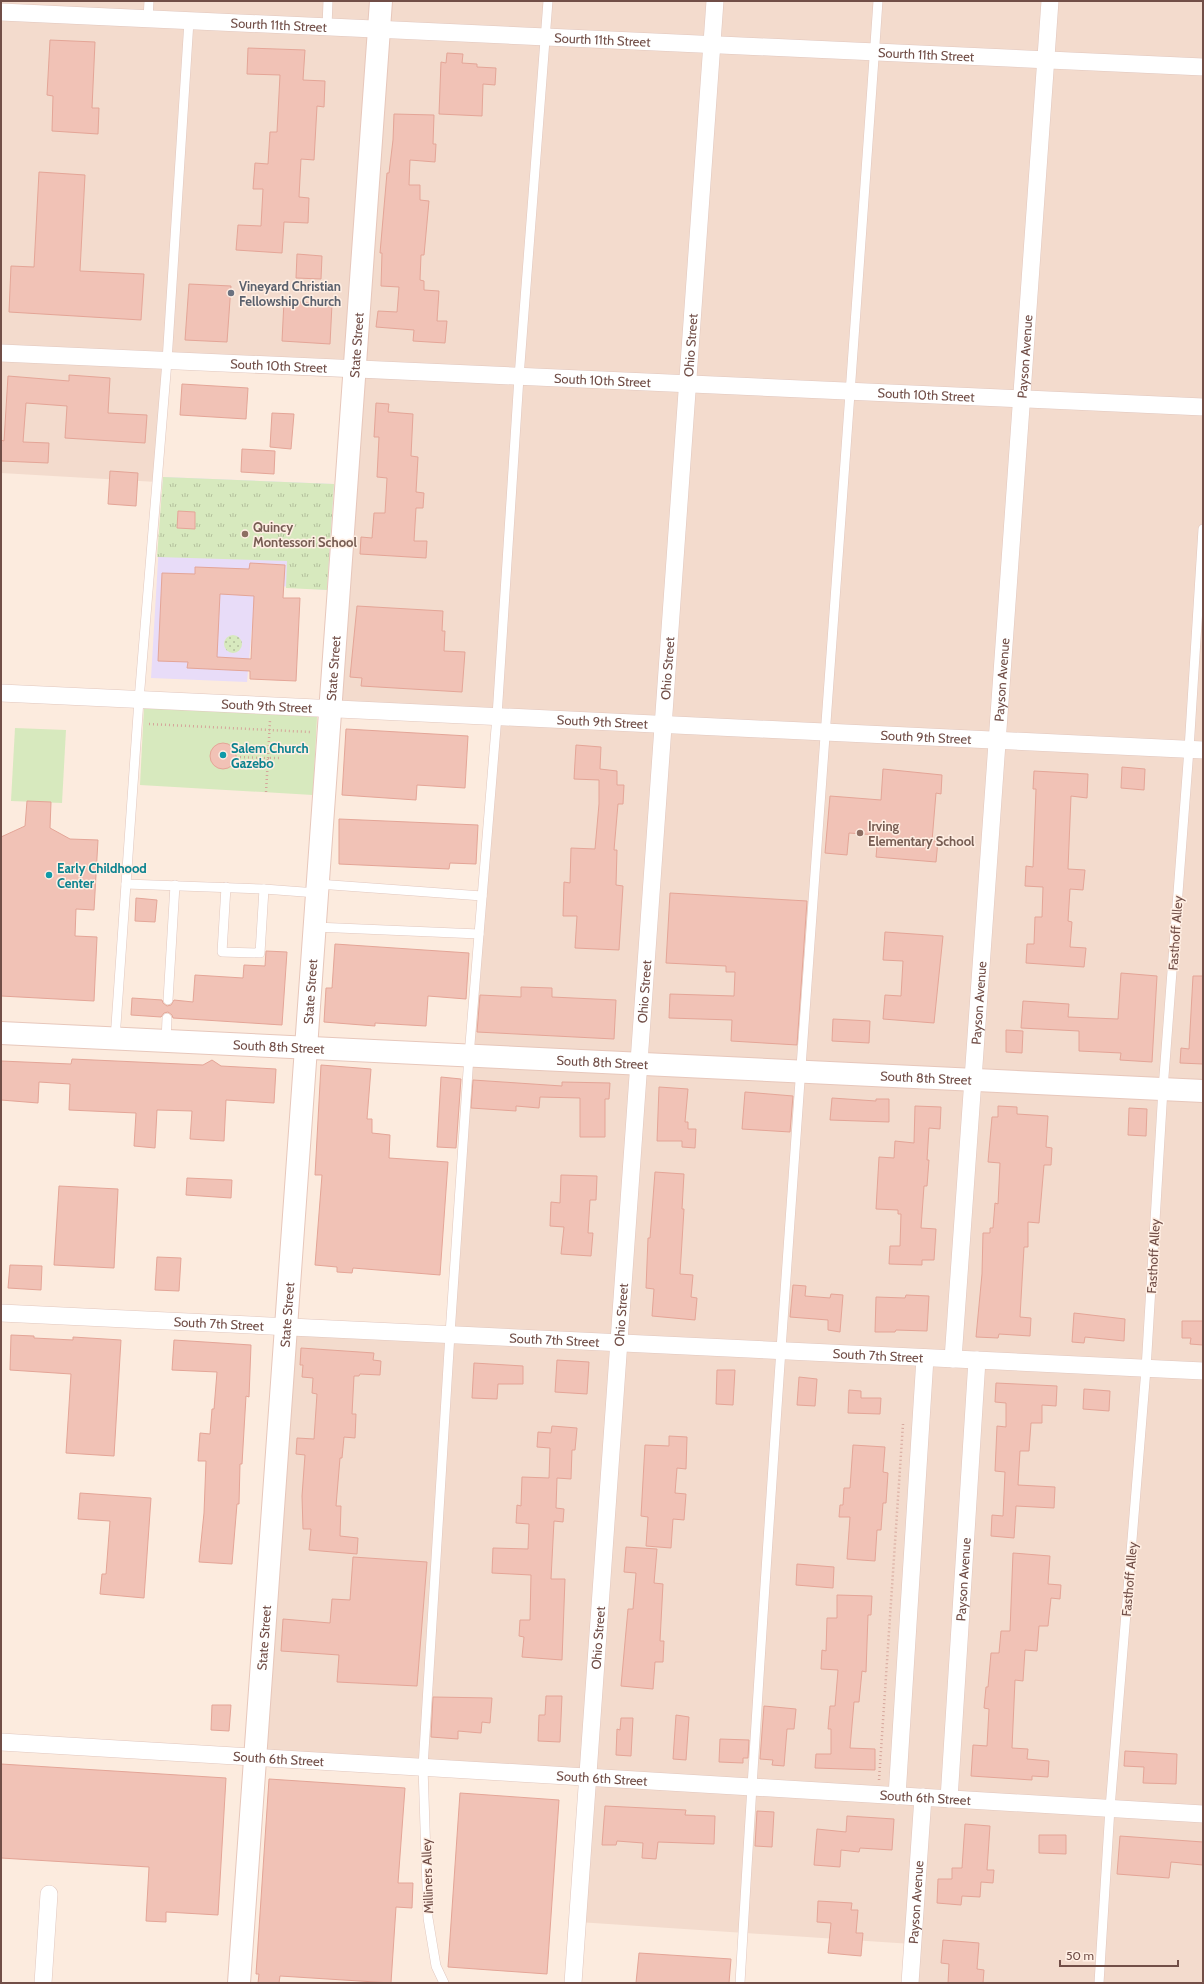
<svg xmlns="http://www.w3.org/2000/svg" width="1204" height="1984" viewBox="0 0 1204 1984" font-family="Cabin,sans-serif">
  <style>
    .residential { fill: #f3dbcd }
    .education { fill: #e8dcf8 }
    .grass { fill: url(#grass-tufts) }
    .park { fill: #d7e9be }
    .garden { fill: url(#garden-dots) }
    .building { fill: #f1c2b6; stroke: #e4a597; fill-rule: evenodd }
    .lines { fill: none; stroke-linecap: round; stroke-linejoin: round }
    .lane-casing { stroke: #e1c7be; stroke-width: 10 }
    .street-casing { stroke: #e1c7be; stroke-width: 18 }
    .secondary-casing { stroke: #e7c7bb; stroke-width: 24 }
    .path { stroke: #d5a59a; stroke-width: 2.5; stroke-dasharray: 1 3; stroke-linecap: butt }
    .lane { stroke: #fff; stroke-width: 9 }
    .street { stroke: #fff; stroke-width: 17 }
    .secondary { stroke: #fff; stroke-width: 22 }
    .worship-dot { fill: #6b7280; stroke: #ffefe4; stroke-width: 1.5 }
    .education-dot { fill: #8d6e63; stroke: #ffefe4; stroke-width: 1.5 }
    .culture-dot { fill: #0f9aa8; stroke: #ffefe4; stroke-width: 1.5 }
    .labels { text-anchor: middle; stroke-width: 3; stroke-linejoin: round; paint-order: stroke }
    .street-label { font-size: 13px; fill: #714e47; stroke: #ffefe4 }
    .worship-label { font-size: 13px; font-weight: bold; fill: #5b616d; stroke: #ffefe4; text-anchor: start }
    .education-label { font-size: 13px; font-weight: bold; fill: #785e54; stroke: #ffefe4; text-anchor: start }
    .culture-label { font-size: 13px; font-weight: bold; fill: #0d838f; stroke: #ffefe4; text-anchor: start }
  </style>
  <defs>
    <pattern id="grass-tufts" width="24" height="20" patternUnits="userSpaceOnUse"><rect width="24" height="20" fill="#d7e9be"/><path d="M3 7l-1-3M5 7V3M7 7l1-3M15 17l-1-3M17 17v-4M19 17l1-3" fill="none" stroke="#b3bf9c"/></pattern>
    <pattern id="garden-dots" width="8" height="8" patternUnits="userSpaceOnUse"><rect width="8" height="8" fill="#d7e9be"/><path d="M2 2h.1M6 6h.1" fill="none" stroke="#b3bf9c" stroke-width="1.8" stroke-linecap="round"/></pattern>
  </defs>
  <rect width="100%" height="100%" fill="#fcebde"/>
  <polygon class="residential" points="1,1 1203,1 1203,1983 910,1983 912,1944 578,1922 588,1777 255,1757 286,1327 450,1334 497,717 330,708 355,369 167,361 157,482 1,473"/>
  <polygon class="education" points="163,477 334,484 327,590 256,584 247,682 151,678"/>
  <polygon class="grass" points="163,477 334,484 327,590 286,588 287,561 157,557"/>
  <g class="park">
    <polygon points="253,511 276,512 274,545 252,544"/>
    <polygon points="144,707 317,717 313,795 140,785"/>
    <polygon points="15,728 66,730 62,803 11,801"/>
  </g>
  <circle class="garden" cx="233" cy="644" r="9"/>
  <g class="building">
    <polygon points="50,40 95,42 92,108 99,108 98,134 52,131 53,96 47,95"/>
    <polygon points="248,48 305,50 303,80 325,81 324,107 317,106 314,160 301,159 299,197 309,198 308,223 284,222 282,253 236,250 238,225 261,226 263,189 253,189 255,163 268,164 270,132 277,132 280,75 247,74"/>
    <polygon points="447,53 463,54 462,63 477,64 477,67 496,68 495,85 483,84 482,116 439,114 441,62 446,63"/>
    <polygon points="394,114 434,115 433,144 436,144 435,162 410,160 409,185 420,185 420,200 429,201 424,255 421,255 420,280 424,281 424,290 439,291 437,321 447,321 445,343 413,341 414,330 376,327 378,311 397,312 399,287 381,286 382,253 380,253 387,173 389,173 393,140"/>
    <polygon points="39,172 85,175 80,271 144,274 141,320 9,312 11,266 34,267"/>
    <polygon points="297,254 322,256 321,279 296,278"/>
    <polygon points="189,284 231,286 227,342 185,340"/>
    <polygon points="284,301 332,304 330,344 282,341"/>
    <polygon points="69,375 110,378 108,413 147,415 145,443 65,438 67,406 26,403 23,442 49,443 48,463 1,461 1,440 4,441 8,376 69,381"/>
    <polygon points="182,384 248,388 246,419 180,415"/>
    <polygon points="376,403 389,404 388,412 413,414 411,456 418,457 416,492 424,493 423,508 416,508 414,541 427,541 426,558 360,554 361,537 372,538 374,513 385,513 387,478 377,477 379,437 374,437"/>
    <polygon points="272,413 294,414 291,449 270,447"/>
    <polygon points="242,449 275,451 274,474 241,472"/>
    <polygon points="110,471 138,473 136,506 108,504"/>
    <polygon points="178,511 195,512 195,529 177,528"/>
    <path d="M250,563l35,2 -2,33h17l-4,83 -46,-2v-8l-63,-3 1,-6 -30,-1 4,-88 33,1v-7l54,2zM220,594l34,2 -3,63 -34,-2z"/>
    <polygon points="357,606 443,611 442,631 445,631 444,651 465,652 462,692 361,686 362,678 350,677"/>
    <polygon points="346,729 468,736 465,788 417,785 416,800 342,795"/>
    <circle cx="223" cy="756" r="13"/>
    <polygon points="576,745 601,747 600,769 617,771 617,785 624,785 623,804 618,804 614,850 617,850 616,885 623,886 619,950 575,948 577,916 563,916 564,882 570,883 571,848 595,849 599,804 599,780 574,779"/>
    <polygon points="1122,767 1145,769 1144,790 1121,788"/>
    <polygon points="883,769 942,775 941,794 936,793 932,841 938,841 936,862 876,857 878,835 849,833 847,855 825,853 830,796 881,800"/>
    <polygon points="1034,771 1088,774 1087,798 1071,796 1068,869 1085,870 1083,890 1070,889 1068,921 1072,922 1070,947 1086,948 1084,967 1026,963 1027,944 1034,944 1035,917 1042,917 1043,887 1025,886 1026,866 1033,867 1036,789 1033,789"/>
    <polygon points="27,801 51,802 50,828 70,839 98,840 94,910 76,909 75,936 97,937 94,1001 1,996 1,837 25,826"/>
    <polygon points="339,819 478,825 476,864 450,863 449,869 339,864"/>
    <polygon points="670,893 807,901 797,1045 731,1041 732,1020 669,1018 670,994 734,996 735,972 726,972 726,966 666,963"/>
    <polygon points="136,898 157,900 155,922 135,921"/>
    <polygon points="885,932 943,936 934,1023 883,1019 885,995 901,996 903,961 883,960"/>
    <polygon points="335,944 469,953 466,999 428,996 426,1026 375,1023 375,1026 324,1022 326,988 332,988"/>
    <polygon points="266,951 287,952 282,1025 173,1018 172,1015 168,1012 164,1013 161,1017 131,1015 132,998 162,1000 163,1003 167,1006 171,1005 174,1000 193,1002 195,975 243,978 244,965 265,966"/>
    <polygon points="1121,973 1157,976 1152,1062 1120,1060 1121,1053 1079,1051 1079,1031 1021,1028 1023,1001 1069,1004 1068,1017 1118,1019"/>
    <polygon points="1193,976 1203,976 1203,1064 1180,1063 1181,1048 1189,1049"/>
    <polygon points="521,987 552,988 552,997 616,1000 614,1039 477,1032 480,995 521,997"/>
    <polygon points="833,1019 870,1021 869,1043 832,1041"/>
    <polygon points="1006,1030 1023,1031 1022,1053 1006,1052"/>
    <polygon points="72,1059 203,1065 212,1060 221,1066 276,1069 274,1103 226,1100 224,1141 190,1139 192,1111 157,1110 155,1148 134,1146 136,1113 69,1110 70,1084 39,1082 38,1103 1,1100 1,1061 71,1064"/>
    <polygon points="321,1065 371,1069 367,1119 372,1119 372,1133 390,1135 389,1158 448,1162 440,1275 353,1268 352,1273 337,1272 337,1267 315,1265 322,1175 315,1175"/>
    <polygon points="441,1077 461,1079 456,1148 437,1147"/>
    <polygon points="473,1080 562,1086 562,1082 610,1083 609,1099 605,1099 605,1137 580,1137 580,1098 540,1097 539,1108 516,1106 516,1111 471,1108"/>
    <polygon points="659,1087 688,1089 685,1122 688,1122 688,1129 696,1129 695,1148 682,1147 682,1141 657,1141"/>
    <polygon points="745,1092 793,1096 790,1132 742,1129"/>
    <polygon points="832,1098 876,1101 876,1099 889,1099 889,1122 830,1120"/>
    <polygon points="915,1106 941,1107 940,1129 929,1128 927,1160 929,1160 927,1186 924,1186 921,1228 936,1229 934,1260 922,1260 922,1265 889,1264 890,1246 900,1246 901,1214 898,1214 898,1210 876,1209 879,1157 894,1158 895,1141 914,1143"/>
    <polygon points="998,1106 1017,1107 1017,1114 1048,1116 1046,1147 1052,1148 1051,1165 1044,1165 1039,1223 1028,1222 1028,1247 1024,1247 1020,1317 1031,1318 1030,1336 999,1334 998,1338 976,1337 982,1274 983,1233 990,1233 990,1228 993,1228 995,1203 998,1204 1000,1163 988,1162 992,1117 998,1117"/>
    <polygon points="1129,1108 1147,1109 1146,1136 1128,1135"/>
    <polygon points="655,1172 684,1174 682,1209 684,1209 680,1274 693,1275 691,1297 697,1298 695,1320 652,1316 654,1289 646,1288 648,1238 650,1238"/>
    <polygon points="561,1175 597,1176 596,1200 590,1200 588,1233 593,1233 591,1256 561,1254 564,1227 550,1226 551,1202 560,1203"/>
    <polygon points="187,1178 232,1180 231,1198 186,1195"/>
    <polygon points="59,1186 118,1189 114,1268 54,1265"/>
    <polygon points="157,1257 181,1258 179,1291 155,1290"/>
    <polygon points="10,1265 42,1266 41,1290 8,1288"/>
    <polygon points="793,1285 806,1286 805,1296 830,1298 831,1294 843,1295 840,1332 828,1330 828,1320 790,1317"/>
    <polygon points="906,1295 929,1296 927,1331 896,1330 895,1332 875,1332 876,1297 905,1298"/>
    <polygon points="1074,1313 1125,1319 1124,1341 1085,1337 1084,1343 1072,1342"/>
    <polygon points="1182,1321 1203,1321 1203,1345 1190,1344 1191,1338 1182,1338"/>
    <polygon points="11,1335 34,1336 34,1338 73,1340 73,1337 121,1340 114,1456 66,1453 71,1374 10,1370"/>
    <polygon points="174,1340 251,1345 249,1397 246,1396 242,1464 240,1464 239,1504 237,1504 232,1564 199,1562 204,1513 206,1461 198,1461 200,1433 210,1434 212,1409 214,1409 217,1372 172,1370"/>
    <polygon points="301,1348 374,1353 373,1360 381,1361 380,1375 360,1374 359,1376 354,1376 352,1414 356,1414 355,1438 344,1437 342,1458 340,1458 336,1506 341,1506 340,1536 358,1538 357,1554 309,1550 311,1529 303,1529 302,1496 305,1455 296,1454 297,1438 314,1439 317,1394 312,1393 313,1378 302,1377 303,1365 300,1365"/>
    <polygon points="557,1360 589,1362 587,1394 555,1392"/>
    <polygon points="474,1363 523,1366 523,1384 498,1384 497,1399 472,1398"/>
    <polygon points="717,1370 735,1370 733,1405 716,1404"/>
    <polygon points="799,1377 817,1379 815,1406 797,1405"/>
    <polygon points="996,1383 1057,1386 1056,1406 1042,1405 1042,1423 1031,1423 1029,1451 1020,1451 1018,1485 1055,1487 1054,1508 1016,1506 1014,1538 991,1536 992,1515 1003,1516 1005,1472 995,1471 997,1426 1006,1427 1006,1403 995,1402"/>
    <polygon points="1084,1389 1110,1391 1109,1411 1083,1409"/>
    <polygon points="849,1390 861,1391 861,1398 881,1398 880,1414 848,1413"/>
    <polygon points="552,1426 577,1428 575,1450 572,1450 571,1479 557,1478 556,1508 564,1509 563,1522 554,1521 551,1579 565,1579 562,1660 522,1657 524,1637 519,1636 520,1620 530,1620 531,1575 492,1573 493,1548 528,1549 529,1524 516,1523 517,1505 521,1506 522,1477 549,1478 550,1448 537,1447 538,1432 551,1433"/>
    <polygon points="669,1436 687,1437 686,1469 677,1468 675,1493 686,1494 684,1520 673,1519 671,1548 646,1546 648,1517 641,1516 645,1445 669,1446"/>
    <polygon points="853,1445 885,1447 883,1472 888,1473 886,1503 883,1503 881,1530 877,1530 875,1561 847,1559 850,1517 839,1517 840,1505 843,1505 844,1488 850,1488"/>
    <polygon points="80,1493 151,1498 144,1598 100,1594 102,1574 106,1574 110,1521 78,1519"/>
    <polygon points="626,1547 657,1549 654,1583 663,1584 660,1641 664,1641 663,1662 655,1662 653,1689 621,1686 628,1609 633,1609 636,1573 624,1572"/>
    <polygon points="1013,1553 1050,1556 1048,1584 1061,1585 1060,1599 1051,1598 1048,1626 1039,1626 1037,1651 1025,1650 1023,1681 1015,1680 1012,1748 1028,1749 1027,1759 1049,1761 1048,1777 1032,1776 1032,1780 971,1776 973,1745 987,1746 989,1709 984,1708 986,1687 988,1687 991,1653 999,1653 1001,1631 1010,1631"/>
    <polygon points="353,1557 427,1562 417,1686 337,1682 339,1655 281,1651 283,1619 330,1623 332,1599 350,1600"/>
    <polygon points="797,1564 834,1567 833,1588 796,1585"/>
    <polygon points="837,1595 872,1596 871,1615 868,1615 866,1672 862,1671 859,1702 854,1702 850,1748 875,1749 875,1770 815,1768 816,1754 831,1754 831,1729 828,1729 830,1706 835,1706 838,1670 821,1669 822,1650 826,1651 827,1618 837,1618"/>
    <polygon points="546,1696 562,1696 560,1742 538,1741 539,1715 545,1715"/>
    <polygon points="433,1697 492,1698 490,1723 482,1722 481,1733 458,1731 458,1739 431,1737"/>
    <polygon points="212,1705 231,1705 229,1731 211,1730"/>
    <polygon points="764,1706 796,1709 794,1729 787,1729 784,1766 772,1765 773,1760 760,1759"/>
    <polygon points="676,1715 689,1717 686,1760 673,1759"/>
    <polygon points="621,1718 633,1718 631,1756 616,1755 617,1729 620,1730"/>
    <polygon points="720,1739 749,1740 748,1758 743,1758 743,1763 719,1762"/>
    <polygon points="1125,1751 1177,1754 1176,1784 1143,1783 1144,1767 1124,1766"/>
    <polygon points="1,1764 226,1778 218,1915 166,1912 166,1922 146,1921 149,1867 1,1858"/>
    <polygon points="269,1779 405,1788 398,1883 413,1883 412,1908 396,1907 391,1983 280,1976 279,1983 258,1983 259,1974 256,1974"/>
    <polygon points="460,1793 559,1800 547,1974 448,1967"/>
    <polygon points="605,1806 686,1810 685,1815 715,1816 714,1844 658,1842 656,1859 642,1858 643,1843 617,1841 616,1845 602,1845"/>
    <polygon points="757,1811 774,1812 772,1847 755,1846"/>
    <polygon points="847,1816 894,1819 892,1850 860,1848 859,1852 841,1850 840,1867 814,1865 817,1829 846,1832"/>
    <polygon points="965,1824 990,1826 987,1870 994,1870 993,1883 981,1882 980,1897 962,1896 961,1905 937,1903 938,1879 952,1879 952,1868 962,1868"/>
    <polygon points="1039,1835 1066,1835 1066,1854 1039,1853"/>
    <polygon points="1120,1836 1203,1842 1203,1865 1171,1862 1169,1878 1117,1874"/>
    <polygon points="818,1901 852,1903 851,1910 858,1910 856,1933 863,1933 861,1956 828,1953 831,1923 817,1922"/>
    <polygon points="943,1940 979,1943 977,1969 984,1970 983,1983 948,1983 949,1964 941,1963"/>
    <polygon points="639,1953 731,1959 729,1983 636,1983"/>
  </g>
  <g class="lines">
    <defs>
      <g id="lane">
        <polyline points="148,19 149,1"/>
        <polyline points="327,27 328,1"/>
        <polyline points="126,884 264,889 317,893"/>
        <polyline points="318,884 482,896"/>
        <polyline points="226,887 222,952 260,953 264,889"/>
        <polyline points="315,927 479,934"/>
        <polyline points="168,1000 175,885"/>
        <polyline points="115,1039 139,700 167,361 189,21"/>
        <polyline points="166,1042 167,1018"/>
        <polyline points="444,1983 436,1966 428,1918 423,1767 450,1334 469,1056 497,716 519,377 548,1"/>
        <path d="M740,1983c39,-661 92,-1321 138,-1982"/>
        <polyline points="1099,1983 1110,1808 1146,1369 1163,1089 1189,749 1203,529"/>
      </g>
      <g id="street">
        <path id="s1" d="M1,12l1202,55"/>
        <path id="s2" d="M1,353l1202,54"/>
        <path id="s3" d="M1,693l1202,57"/>
        <path id="s4" d="M1,1313l1202,58"/>
        <path id="s5" d="M953,1359l97,-1358"/>
        <path id="s6" d="M1,1742l1202,72"/>
        <polyline points="897,1796 925,1358"/>
        <path id="s7" d="M949,1799l28,-439"/>
        <polyline points="43,1983 49,1894"/>
        <path id="s8" d="M573,1983l142,-1982"/>
        <path id="s9" d="M910,1983l13,-186"/>
      </g>
      <g id="secondary">
        <path id="s10" d="M1,1033l1202,58"/>
        <path id="s11" d="M239,1983l142,-1982"/>
      </g>
    </defs>
    <use href="#lane" class="lane-casing"/>
    <use href="#street" class="street-casing"/>
    <use href="#secondary" class="secondary-casing"/>
    <g class="path">
      <polyline points="149,724 310,732"/>
      <polyline points="236,757 268,758 270,720"/>
      <polyline points="266,792 268,758 281,758"/>
      <polyline points="879,1780 903,1424"/>
    </g>
    <use href="#lane" class="lane"/>
    <use href="#street" class="street"/>
    <use href="#secondary" class="secondary"/>
  </g>
  <circle class="worship-dot" cx="231" cy="293" r="4"/>
  <g class="education-dot">
    <circle cx="245" cy="534" r="4"/>
    <circle cx="860" cy="833" r="4"/>
  </g>
  <g class="culture-dot">
    <circle cx="223" cy="755" r="4"/>
    <circle cx="49" cy="875" r="4"/>
  </g>
  <g class="labels">
    <g class="street-label">
      <text dy="5" stroke="none"><textPath href="#s1" startOffset="278">Sourth 11th Street</textPath></text>
      <text dy="5" stroke="none"><textPath href="#s1" startOffset="602">Sourth 11th Street</textPath></text>
      <text dy="5" stroke="none"><textPath href="#s1" startOffset="926">Sourth 11th Street</textPath></text>
      <text dy="5" stroke="none"><textPath href="#s11" startOffset="1642">State Street</textPath></text>
      <text dy="5" stroke="none"><textPath href="#s8" startOffset="1642">Ohio Street</textPath></text>
      <text dy="5" stroke="none"><textPath href="#s5" startOffset="1005">Payson Avenue</textPath></text>
      <text dy="5" stroke="none"><textPath href="#s2" startOffset="278">South 10th Street</textPath></text>
      <text dy="5" stroke="none"><textPath href="#s2" startOffset="602">South 10th Street</textPath></text>
      <text dy="5" stroke="none"><textPath href="#s2" startOffset="926">South 10th Street</textPath></text>
      <text dy="5" stroke="none"><textPath href="#s11" startOffset="1318">State Street</textPath></text>
      <text dy="5" stroke="none"><textPath href="#s8" startOffset="1318">Ohio Street</textPath></text>
      <text dy="5" stroke="none"><textPath href="#s5" startOffset="681">Payson Avenue</textPath></text>
      <text dy="5" stroke="none"><textPath href="#s3" startOffset="266">South 9th Street</textPath></text>
      <text dy="5" stroke="none"><textPath href="#s3" startOffset="602">South 9th Street</textPath></text>
      <text dy="5" stroke="none"><textPath href="#s3" startOffset="926">South 9th Street</textPath></text>
      <text transform="translate(1175 933) rotate(-86)" y="5">Fasthoff Alley</text>
      <text dy="5" stroke="none"><textPath href="#s11" startOffset="994">State Street</textPath></text>
      <text dy="5" stroke="none"><textPath href="#s8" startOffset="994">Ohio Street</textPath></text>
      <text dy="5" stroke="none"><textPath href="#s5" startOffset="357">Payson Avenue</textPath></text>
      <text dy="5" stroke="none"><textPath href="#s10" startOffset="278">South 8th Street</textPath></text>
      <text dy="5" stroke="none"><textPath href="#s10" startOffset="602">South 8th Street</textPath></text>
      <text dy="5" stroke="none"><textPath href="#s10" startOffset="926">South 8th Street</textPath></text>
      <text transform="translate(1153 1256) rotate(-87)" y="5">Fasthoff Alley</text>
      <text dy="5" stroke="none"><textPath href="#s11" startOffset="670">State Street</textPath></text>
      <text dy="5" stroke="none"><textPath href="#s8" startOffset="670">Ohio Street</textPath></text>
      <text dy="5" stroke="none"><textPath href="#s4" startOffset="218">South 7th Street</textPath></text>
      <text dy="5" stroke="none"><textPath href="#s4" startOffset="554">South 7th Street</textPath></text>
      <text dy="5" stroke="none"><textPath href="#s4" startOffset="878">South 7th Street</textPath></text>
      <text transform="translate(1129 1579) rotate(-85)" y="5">Fasthoff Alley</text>
      <text dy="5" stroke="none"><textPath href="#s7" startOffset="220">Payson Avenue</textPath></text>
      <text dy="5" stroke="none"><textPath href="#s11" startOffset="346">State Street</textPath></text>
      <text dy="5" stroke="none"><textPath href="#s8" startOffset="346">Ohio Street</textPath></text>
      <text dy="5" stroke="none"><textPath href="#s6" startOffset="278">South 6th Street</textPath></text>
      <text dy="5" stroke="none"><textPath href="#s6" startOffset="602">South 6th Street</textPath></text>
      <text dy="5" stroke="none"><textPath href="#s6" startOffset="926">South 6th Street</textPath></text>
      <text transform="translate(427 1876) rotate(-92)" y="5">Milliners Alley</text>
      <text dy="5" stroke="none"><textPath href="#s9" startOffset="81">Payson Avenue</textPath></text>
    </g>
    <g class="worship-label">
      <text x="239" y="291">Vineyard Christian<tspan x="239" dy="15">Fellowship Church</tspan></text>
    </g>
    <g class="education-label">
      <text x="253" y="532">Quincy<tspan x="253" dy="15">Montessori School</tspan></text>
      <text x="868" y="831">Irving<tspan x="868" dy="15">Elementary School</tspan></text>
    </g>
    <g class="culture-label">
      <text x="231" y="753">Salem Church<tspan x="231" dy="15">Gazebo</tspan></text>
      <text x="57" y="873">Early Childhood<tspan x="57" dy="15">Center</tspan></text>
    </g>
  </g>
  <rect width="1204" height="1984" fill="none" stroke="#714e47" stroke-width="4"/>
  <path d="M1060 1960v6h118v-6" fill="none" stroke="#714e47" stroke-width="2"/>
  <text x="1066" y="1960" font-size="12" fill="#714e47" stroke="#ffefe4" stroke-width="3" paint-order="stroke">50 m</text>
</svg>
